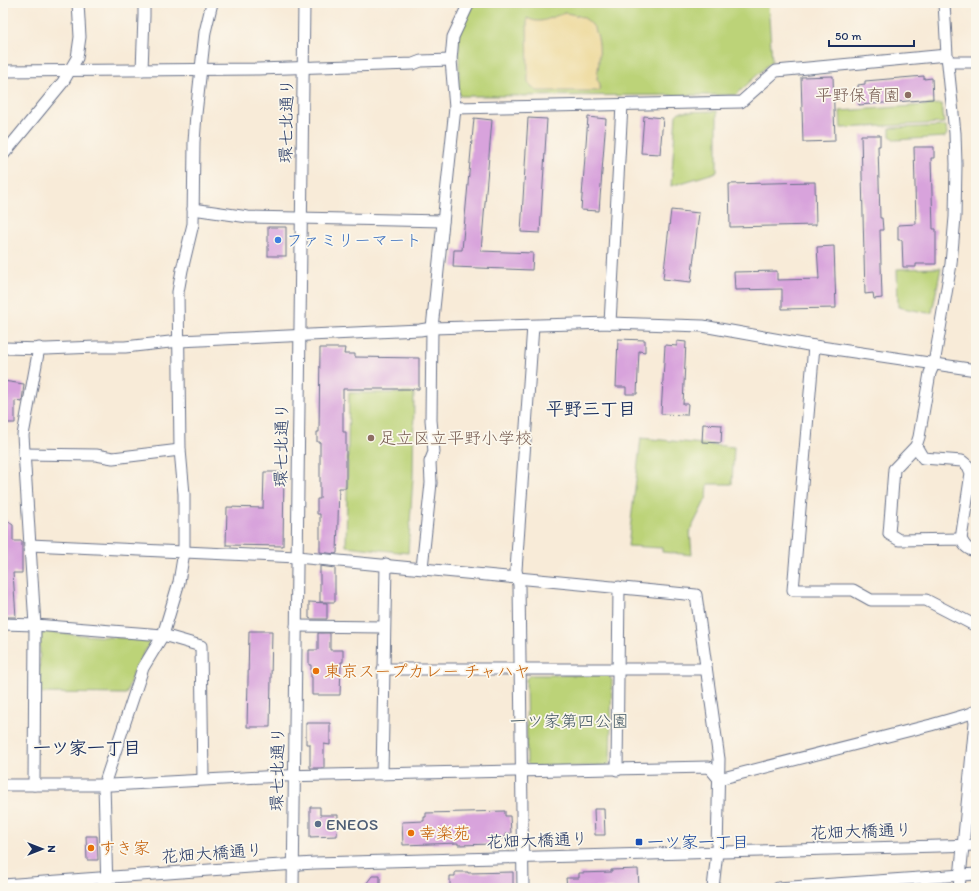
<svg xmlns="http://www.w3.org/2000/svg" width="979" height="891" viewBox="0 0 979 891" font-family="Itim,'Klee One',sans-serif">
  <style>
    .green { fill: #bcd378; stroke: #6c816b }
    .sand { fill: #eeda9e; stroke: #84847e }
    .building { fill: #d8a3dc }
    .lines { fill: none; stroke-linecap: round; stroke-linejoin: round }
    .minor-casing { stroke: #687189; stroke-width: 13 }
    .minor { stroke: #fff; stroke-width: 11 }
    .education-dot { fill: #8d6e63; stroke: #fbf7ec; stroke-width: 1.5 }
    .shop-dot { fill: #3f7fe0; stroke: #fbf7ec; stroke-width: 1.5 }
    .food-dot { fill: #e8710a; stroke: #fbf7ec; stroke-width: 1.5 }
    .service-dot { fill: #5c6f8a; stroke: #fbf7ec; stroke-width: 1.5 }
    .transit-dot { fill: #1a4fb4; stroke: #fbf7ec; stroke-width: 1.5 }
    .labels { text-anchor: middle; stroke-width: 3.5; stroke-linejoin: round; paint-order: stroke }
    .education-label { font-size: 17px; fill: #785e54; stroke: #fbf7ec; text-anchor: end }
    .street-label { font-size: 17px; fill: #1b2f5e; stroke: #fbf7ec }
    .shop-label { font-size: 17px; fill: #366cbe; stroke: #fbf7ec; text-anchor: start }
    .food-label { font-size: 17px; fill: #c56008; stroke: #fbf7ec; text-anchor: start }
    .park-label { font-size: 17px; fill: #435864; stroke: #fbf7ec }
    .service-label { font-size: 17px; fill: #4e5e75; stroke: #fbf7ec; text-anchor: start }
    .transit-label { font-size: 17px; fill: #164399; stroke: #fbf7ec; text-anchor: start }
    .neighbourhood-label { font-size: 18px; font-weight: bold; fill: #1b2f5e; stroke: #fbf7ec }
  </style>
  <rect width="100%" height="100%" fill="#fbf7ec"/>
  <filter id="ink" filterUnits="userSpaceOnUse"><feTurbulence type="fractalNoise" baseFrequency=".025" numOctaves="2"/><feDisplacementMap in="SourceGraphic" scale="8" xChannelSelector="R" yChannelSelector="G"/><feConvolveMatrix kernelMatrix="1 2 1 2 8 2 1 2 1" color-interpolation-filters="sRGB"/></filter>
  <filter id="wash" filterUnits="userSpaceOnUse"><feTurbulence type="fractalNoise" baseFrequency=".012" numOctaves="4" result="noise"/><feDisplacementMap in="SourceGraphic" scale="16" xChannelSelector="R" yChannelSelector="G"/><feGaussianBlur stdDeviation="0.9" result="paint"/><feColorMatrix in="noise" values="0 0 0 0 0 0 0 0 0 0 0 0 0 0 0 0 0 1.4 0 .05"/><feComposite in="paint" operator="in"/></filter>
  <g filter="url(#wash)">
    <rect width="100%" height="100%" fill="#f8ebd8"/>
    <g class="green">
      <polygon points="473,3 768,3 772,61 736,95 461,96 459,95 459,34"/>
      <polygon points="942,104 944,123 841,128 840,111"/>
      <polygon points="717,111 717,172 671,186 676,115 679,112"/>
      <polygon points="946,126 947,134 945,137 895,140 890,136 890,128"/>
      <polygon points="941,268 932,312 928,313 898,307 897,269"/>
      <polygon points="349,393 414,393 413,477 408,553 346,546"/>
      <polygon points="641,438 734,447 732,484 708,484 707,497 690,531 692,555 662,552 662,548 628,546"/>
      <polygon points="44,632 147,640 149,644 133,673 126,694 39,693 40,635"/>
      <polygon points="530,675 608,675 612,680 610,762 607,766 531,767 527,763 526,679"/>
    </g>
    <path class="sand" d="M566,13c5,1 12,2 18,5 21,12 15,41 13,61l3,5v7h-63l-9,-8 -1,-65c16,8 23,-2 39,-5z"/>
    <g id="blocks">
      <g class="building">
        <polygon points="833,76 835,141 803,142 801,77"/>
        <polygon points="924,76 924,79 932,78 933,99 859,105 858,85 865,84 865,81"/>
        <polygon points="644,116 663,118 660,154 641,153"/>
        <polygon points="588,117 606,119 599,211 581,210"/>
        <polygon points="474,118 492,120 481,251 533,253 532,270 453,267 454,250 462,250"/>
        <polygon points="528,118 547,119 540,233 521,232"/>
        <polygon points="861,135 880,135 880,146 878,146 880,218 882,218 883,230 880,230 882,298 874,299 873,293 865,294"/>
        <polygon points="914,147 934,147 934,158 931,158 933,229 936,229 936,264 916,264 916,267 903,267 902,240 898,240 898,225 916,224"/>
        <polygon points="815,182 816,225 730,227 729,184"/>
        <polygon points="671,210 699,213 691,282 663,279"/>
        <rect x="268" y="227" width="18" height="29"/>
        <polygon points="834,246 836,308 782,309 782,289 735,290 734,272 777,271 777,280 819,279 817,247"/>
        <polygon points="618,339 645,340 645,352 639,351 637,394 626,394 626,387 616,387"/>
        <polygon points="677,341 686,342 683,404 688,404 687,415 661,414 665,345 677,346"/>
        <polygon points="320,348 345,348 344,354 355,354 355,357 419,358 419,389 343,389 343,432 346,432 346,488 339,488 337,553 335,554 320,552 320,514 317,514 317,499 320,499 320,442 317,442 317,432 319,432"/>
        <polygon points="3,381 24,384 22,402 15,401 15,423 3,423"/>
        <polygon points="703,424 722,425 721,443 702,442"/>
        <polygon points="264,472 284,472 283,546 226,545 227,507 263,508"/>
        <polygon points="3,518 13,525 13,541 22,541 22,573 13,573 16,617 4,617"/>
        <polygon points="320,566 335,568 335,602 320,602"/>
        <polygon points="309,602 327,603 327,619 311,619 309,618"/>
        <polygon points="249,631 272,631 270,727 247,727"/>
        <polygon points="318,633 330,633 330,650 343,650 343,662 341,662 340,695 312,695 312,677 311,677 311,665 309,665 309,650 318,650"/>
        <polygon points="306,723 330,723 330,745 324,744 324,768 310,768 310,744 306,744"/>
        <polygon points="310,807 320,807 320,815 338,815 337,836 310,837"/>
        <polygon points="594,809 604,809 605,835 595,835"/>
        <polygon points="505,811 505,816 510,816 511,833 505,834 505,838 494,839 494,844 458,845 458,843 403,845 402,822 424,821 424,817 426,817 426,813"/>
        <polygon points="86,836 97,836 98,860 87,860"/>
        <polygon points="638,869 639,888 567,888 566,878 579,878 579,873 611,872 611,870"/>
        <polygon points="455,872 468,872 468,873 513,872 513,888 450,888 450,876 455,876"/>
        <polygon points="372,876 380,876 380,888 363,888"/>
      </g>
    </g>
  </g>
  <g filter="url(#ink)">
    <use href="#blocks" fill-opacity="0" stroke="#687189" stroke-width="1"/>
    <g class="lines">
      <defs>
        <g id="minor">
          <path d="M944,3l3,52 8,78 1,31 -1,53 -4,47 -17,100 -4,9 -11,64 -3,9 -22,23 -5,65 10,6 62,-1c4,8 7,11 15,12"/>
          <polyline points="948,62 976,62"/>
          <polyline points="142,70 144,16 144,3"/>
          <polyline points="3,71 258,69 413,64 421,61 451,60"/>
          <polyline points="455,108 741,102 776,71 947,55"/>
          <polyline points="3,155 63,82 77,58 80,37 78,3"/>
          <polyline points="193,209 248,217 443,221"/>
          <polyline points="610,323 622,105"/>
          <polyline points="814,346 793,590 853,590 871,600 926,600 976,626"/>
          <polyline points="3,348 46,349 96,347 125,347 179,341 420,330 432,328 610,323 703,326 814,346 976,370"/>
          <polyline points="916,446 923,458 962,461 968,466 971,473 961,539"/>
          <polyline points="24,454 96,455 113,458 180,450"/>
          <polyline points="30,545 297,557 696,595 719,759 717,852 713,888"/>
          <polyline points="422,568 431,483 430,462 434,452 431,420 432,328 455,108 451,60 453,37 469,3"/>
          <polyline points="3,624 35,625 163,635 201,646 203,779"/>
          <polyline points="296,626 384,627"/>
          <polyline points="383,669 706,669"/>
          <polyline points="617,770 619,587"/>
          <polyline points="382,774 386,564"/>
          <polyline points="719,779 931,725 976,712"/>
          <polyline points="3,785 111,785 281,776 709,767 719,779"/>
          <polyline points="34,785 35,625 23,435 39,348"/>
          <polyline points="3,885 265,866 315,863 976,845"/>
          <polyline points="107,888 104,785 143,668 163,635 179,582 184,552 184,494 180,450 178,292 182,270 193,224 194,142 196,114 205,32 212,3"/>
          <polyline points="293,888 304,3"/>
          <polyline points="523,888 519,585 516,570 533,326"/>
          <polyline points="778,888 976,874"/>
          <polyline points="959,888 975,722 973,712"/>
        </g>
      </defs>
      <use href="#minor" class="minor-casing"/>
      <use href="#minor" class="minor"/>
    </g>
  </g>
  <g class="education-dot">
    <circle cx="908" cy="95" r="4"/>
    <circle cx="371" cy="438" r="4"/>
  </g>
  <circle class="shop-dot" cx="278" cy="240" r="4"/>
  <g class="food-dot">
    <circle cx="316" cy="671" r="4"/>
    <circle cx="411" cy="833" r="4"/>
    <circle cx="91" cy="848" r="4"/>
  </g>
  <circle class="service-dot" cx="318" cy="824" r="4"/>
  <rect class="transit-dot" x="635" y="838" width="8" height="8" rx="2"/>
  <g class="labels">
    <g class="education-label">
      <text x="900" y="101">平野保育園</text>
      <text x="379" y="444" text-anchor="start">足立区立平野小学校</text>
    </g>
    <g class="street-label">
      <text transform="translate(286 121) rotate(-89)" y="6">環七北通り</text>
      <text transform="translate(281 445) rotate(-89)" y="6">環七北通り</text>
      <text transform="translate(277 769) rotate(-89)" y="6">環七北通り</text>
      <text transform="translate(861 831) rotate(-2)" y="6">花畑大橋通り</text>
      <text transform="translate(537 840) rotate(-2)" y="6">花畑大橋通り</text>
      <text transform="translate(212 853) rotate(-4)" y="6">花畑大橋通り</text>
    </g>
    <g class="shop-label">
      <text x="286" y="246">ファミリーマート</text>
    </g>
    <g class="food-label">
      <text x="324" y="677">東京スープカレー チャハヤ</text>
      <text x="419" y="839">幸楽苑</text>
      <text x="99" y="854">すき家</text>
    </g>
    <g class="park-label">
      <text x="569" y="727">一ツ家第四公園</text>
    </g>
    <g class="service-label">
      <text x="326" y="830">ENEOS</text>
    </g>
    <g class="transit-label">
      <text x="647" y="848">一ツ家一丁目</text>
    </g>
    <g class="neighbourhood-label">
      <text x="591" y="415">平野三丁目</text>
      <text x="87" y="754">一ツ家一丁目</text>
    </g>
  </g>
  <rect width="979" height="891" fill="none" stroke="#fbf7ec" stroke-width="16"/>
  <g transform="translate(42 849) rotate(90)" stroke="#fbf7ec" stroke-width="3" paint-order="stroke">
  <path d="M0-3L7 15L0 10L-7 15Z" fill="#1b2f5e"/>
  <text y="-6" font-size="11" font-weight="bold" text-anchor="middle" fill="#1b2f5e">N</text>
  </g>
  <path d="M829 40v6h85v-6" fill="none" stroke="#1b2f5e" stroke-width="2"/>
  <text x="835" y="40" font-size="12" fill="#1b2f5e" stroke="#fbf7ec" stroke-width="3" paint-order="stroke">50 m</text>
</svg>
